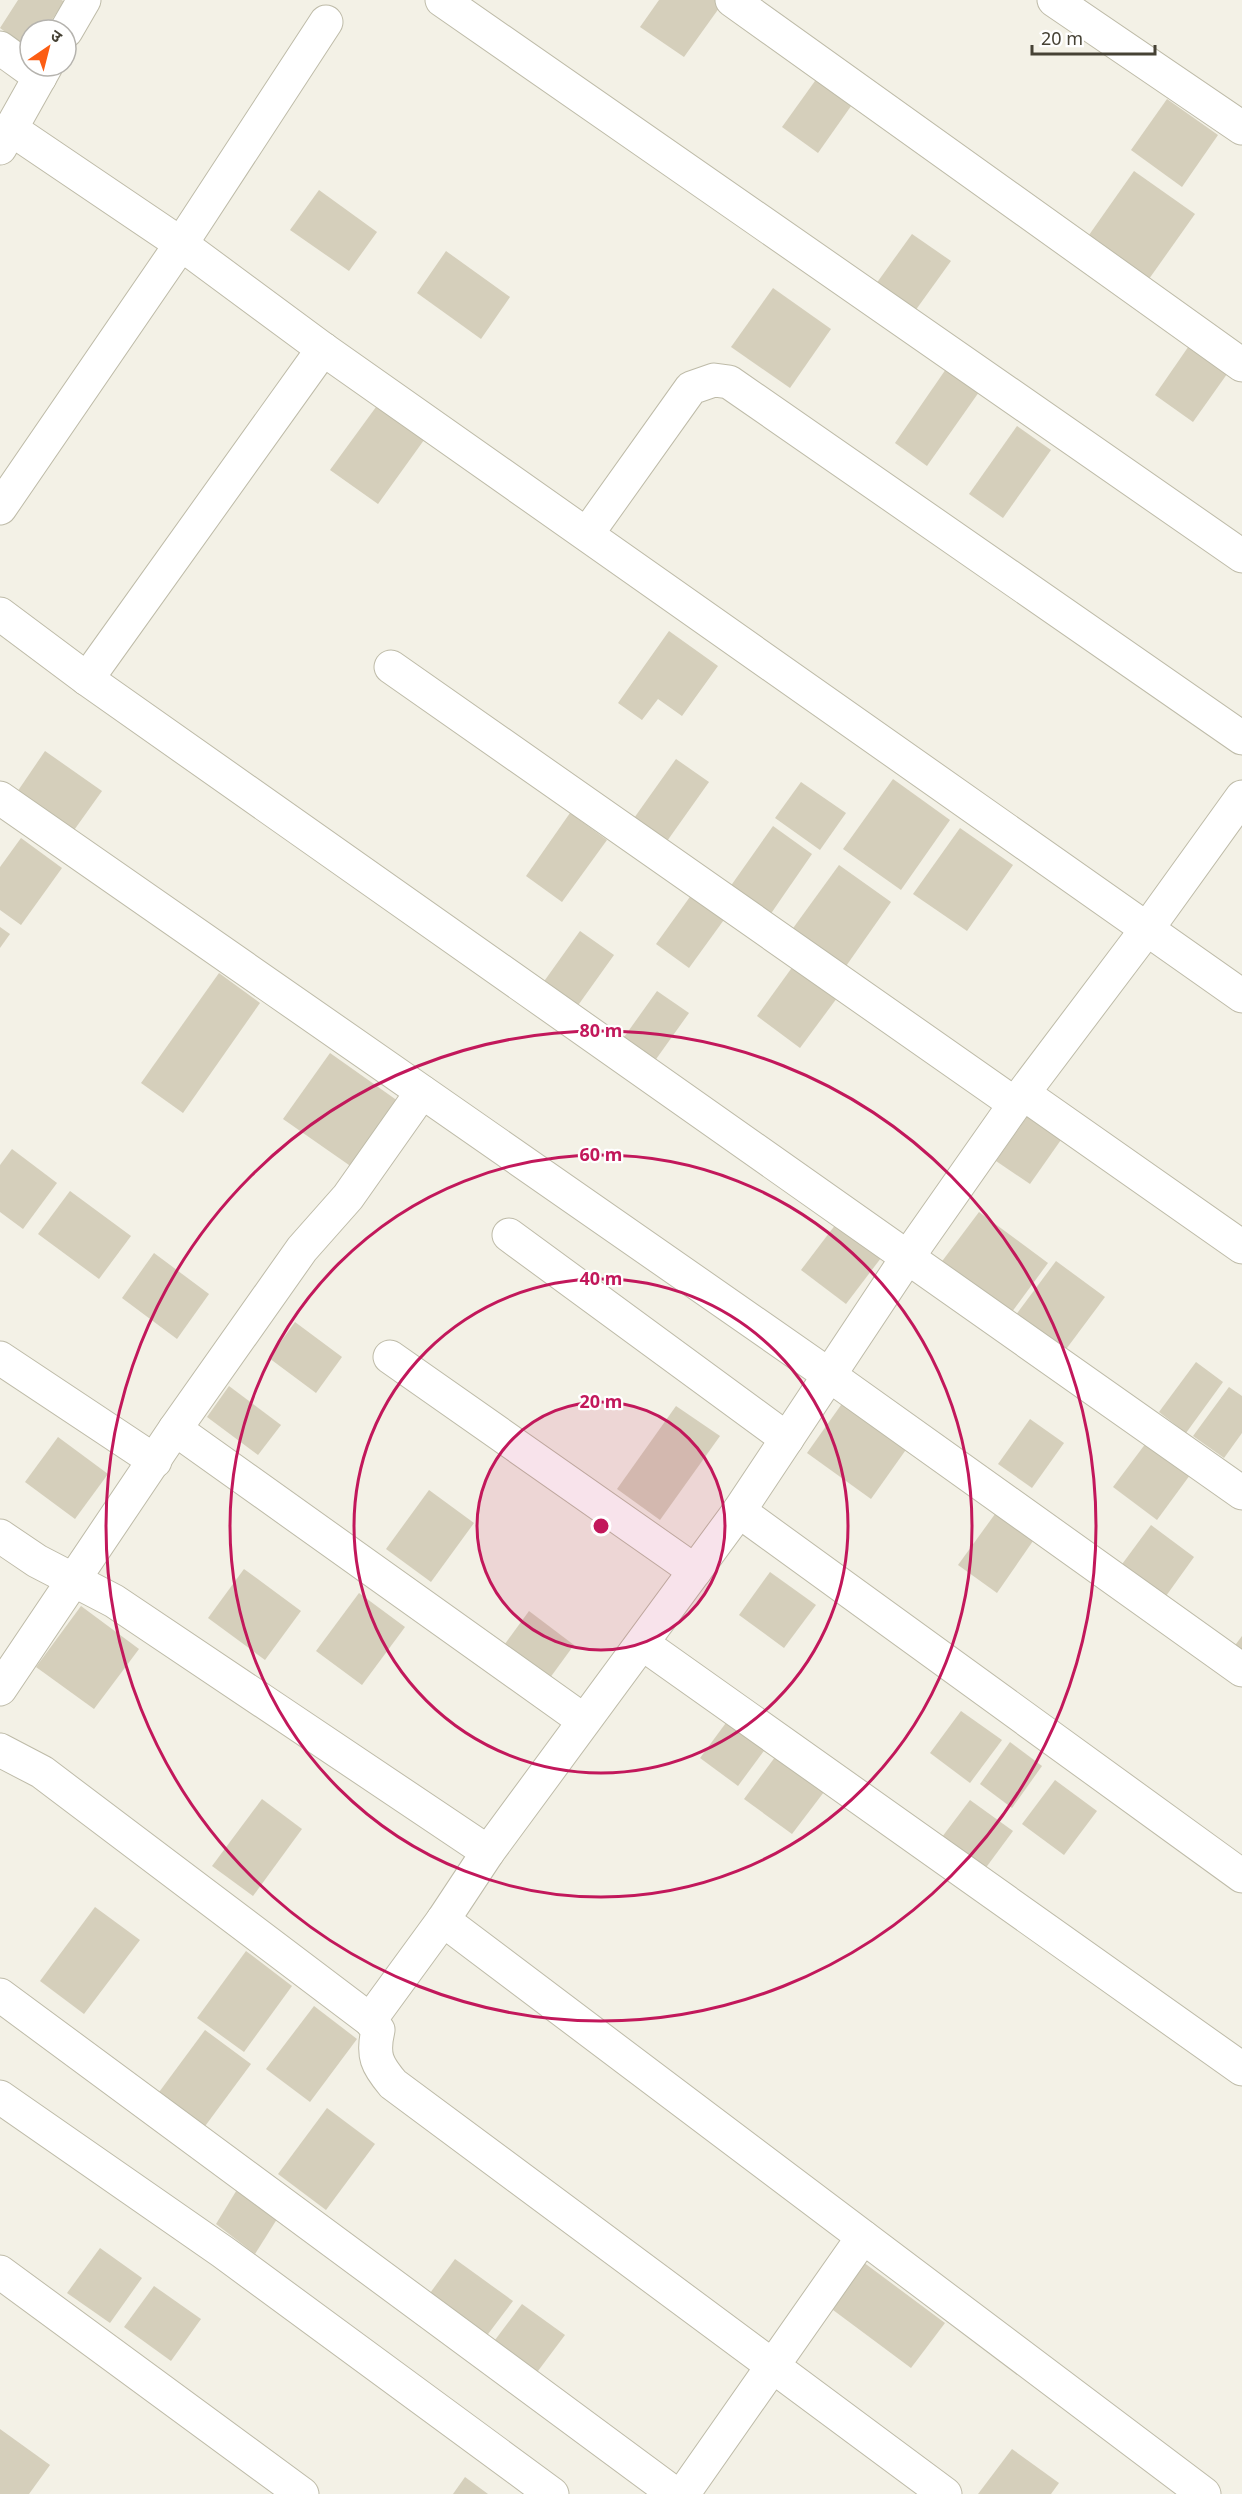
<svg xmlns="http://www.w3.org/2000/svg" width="1242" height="2494" viewBox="0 0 1242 2494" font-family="'Noto Sans','Noto Sans Devanagari',sans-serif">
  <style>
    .building { fill: #d5cfbb }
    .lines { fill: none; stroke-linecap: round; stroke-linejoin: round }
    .minor-casing { stroke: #bebba8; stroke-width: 35 }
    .minor { stroke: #fff; stroke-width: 33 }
    .ring { fill: none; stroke: #c2185b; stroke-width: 3 }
    .centre { fill: #c2185b; stroke: #fff; stroke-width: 3 }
    .ring-label { font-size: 18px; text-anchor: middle; font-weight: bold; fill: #c2185b; stroke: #fff; stroke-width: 4.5; stroke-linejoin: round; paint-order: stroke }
  </style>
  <rect width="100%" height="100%" fill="#f3f1e6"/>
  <g class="building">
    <polygon points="18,0 62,0 64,2 45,30 30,30 30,50 0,28"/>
    <polygon points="659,0 715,0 722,4 684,57 640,27"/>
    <polygon points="820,74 856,99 818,153 782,127"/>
    <polygon points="1167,99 1218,135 1182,187 1131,150"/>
    <polygon points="1134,171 1195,214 1149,279 1089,235"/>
    <polygon points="319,190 377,232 349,271 290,230"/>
    <polygon points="912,234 951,261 915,311 876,284"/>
    <polygon points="446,251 510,297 481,339 417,293"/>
    <polygon points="773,288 831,329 790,388 731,347"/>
    <polygon points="1193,340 1232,367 1193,422 1155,395"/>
    <polygon points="946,369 979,392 927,466 895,443"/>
    <polygon points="376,407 424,440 378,504 330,470"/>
    <polygon points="1017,426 1051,450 1003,518 969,494"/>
    <polygon points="669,631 718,666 682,716 658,699 642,720 618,703"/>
    <polygon points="45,751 102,791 67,840 11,801"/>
    <polygon points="676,759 709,782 665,844 632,821"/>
    <polygon points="893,779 950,820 901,890 843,849"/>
    <polygon points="801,782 846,813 820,850 775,818"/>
    <polygon points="570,813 607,840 562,902 526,876"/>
    <polygon points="773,826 812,854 770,915 730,887"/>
    <polygon points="960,828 1013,865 967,931 913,894"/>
    <polygon points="21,838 62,868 21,925 0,910 0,867"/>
    <polygon points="839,865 891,902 844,969 791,931"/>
    <polygon points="692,894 726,917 689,968 656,944"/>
    <polygon points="0,927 10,934 0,948"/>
    <polygon points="580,931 614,955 574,1011 540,987"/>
    <polygon points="796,962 840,994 800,1048 757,1016"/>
    <polygon points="219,973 260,1003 183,1113 141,1083"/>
    <polygon points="657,991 689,1013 654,1062 622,1040"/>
    <polygon points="330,1053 405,1106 359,1172 283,1119"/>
    <polygon points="1029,1114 1063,1137 1030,1184 996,1161"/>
    <polygon points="12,1149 57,1183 23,1229 0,1212 0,1165"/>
    <polygon points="70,1191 131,1236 99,1279 38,1234"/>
    <polygon points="979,1212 1048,1263 1006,1320 937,1268"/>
    <polygon points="839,1220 884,1254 846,1304 801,1270"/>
    <polygon points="154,1253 209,1294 177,1339 122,1298"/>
    <polygon points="1056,1261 1105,1297 1061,1356 1012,1320"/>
    <polygon points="295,1322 342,1357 316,1393 269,1358"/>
    <polygon points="1196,1362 1223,1382 1186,1433 1159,1412"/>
    <polygon points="229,1386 281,1425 258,1455 207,1417"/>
    <polygon points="1229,1387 1242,1396 1242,1433 1224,1458 1193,1436"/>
    <polygon points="846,1398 910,1444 871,1499 807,1453"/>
    <polygon points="676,1406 720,1436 660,1520 617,1489"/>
    <polygon points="1030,1419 1064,1443 1032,1488 998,1464"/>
    <polygon points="58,1437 108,1474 75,1519 25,1482"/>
    <polygon points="1146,1443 1190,1475 1157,1520 1113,1487"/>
    <polygon points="429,1490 474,1523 431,1582 386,1549"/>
    <polygon points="995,1514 1033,1541 997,1593 958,1565"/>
    <polygon points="1151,1525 1194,1557 1161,1603 1117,1571"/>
    <polygon points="244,1569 301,1611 265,1660 208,1618"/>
    <polygon points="770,1572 816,1605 784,1648 739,1615"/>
    <polygon points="359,1593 405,1627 362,1685 316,1651"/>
    <polygon points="81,1606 139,1649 94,1709 36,1667"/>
    <polygon points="529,1611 574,1645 547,1682 502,1648"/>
    <polygon points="1242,1636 1242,1655 1233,1648"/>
    <polygon points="961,1711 1002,1740 970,1783 930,1753"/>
    <polygon points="731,1716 769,1744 738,1786 700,1758"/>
    <polygon points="1010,1742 1042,1766 1012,1808 980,1784"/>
    <polygon points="778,1753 827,1788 792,1834 744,1799"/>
    <polygon points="1055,1780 1097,1811 1064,1855 1022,1824"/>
    <polygon points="262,1799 302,1829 253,1896 212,1866"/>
    <polygon points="970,1800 1013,1831 979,1877 936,1845"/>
    <polygon points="95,1907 140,1940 84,2014 40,1981"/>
    <polygon points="246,1951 292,1986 244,2052 197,2018"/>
    <polygon points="314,2006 357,2039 310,2102 266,2069"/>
    <polygon points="205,2030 251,2064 200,2133 154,2099"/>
    <polygon points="327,2108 375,2144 326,2210 278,2174"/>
    <polygon points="238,2188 279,2216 255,2254 216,2224"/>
    <polygon points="100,2248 142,2278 110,2323 67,2293"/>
    <polygon points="455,2259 513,2301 479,2346 422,2304"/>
    <polygon points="863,2262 945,2323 911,2368 829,2307"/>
    <polygon points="154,2286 201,2319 171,2361 124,2327"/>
    <polygon points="522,2304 565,2335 532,2379 489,2348"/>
    <polygon points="0,2429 50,2465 29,2494 0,2494"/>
    <polygon points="1012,2449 1059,2483 1051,2494 978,2494"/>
    <polygon points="465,2477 488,2494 453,2494"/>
  </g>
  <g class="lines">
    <defs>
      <g id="minor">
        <polyline points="442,0 1242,556"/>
        <polyline points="732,0 1242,365"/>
        <polyline points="1054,0 1242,128"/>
        <polyline points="66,31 84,0"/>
        <polyline points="0,48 40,77"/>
        <polyline points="11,129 181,244 323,349 1242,996"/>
        <polyline points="0,148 46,66"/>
        <polyline points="0,508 181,244 326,22"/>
        <polyline points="587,534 691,388 714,380 729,382 1242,738"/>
        <polyline points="0,614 87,679 1242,1493"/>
        <polyline points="391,667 1015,1104"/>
        <polyline points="87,679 323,349"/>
        <polyline points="0,798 829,1375 1242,1670"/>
        <polyline points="1024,1094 1242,1247"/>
        <polyline points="509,1235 787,1439"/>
        <polyline points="390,1357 695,1571"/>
        <polyline points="0,1358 155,1461"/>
        <polyline points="175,1429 583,1720"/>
        <polyline points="739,1511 1242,1876"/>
        <polyline points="0,1536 37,1561 114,1601 488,1852"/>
        <polyline points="643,1644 1242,2069"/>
        <polyline points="0,1689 175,1429 302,1249 348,1197 422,1092"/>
        <path d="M0,1750l42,22 328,248 8,10c-6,26 -1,35 15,54l552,410"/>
        <polyline points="443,1920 1204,2494"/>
        <polyline points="0,1995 675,2494"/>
        <polyline points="370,2020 443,1920 488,1852 739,1511 907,1258 1015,1104 1147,929 1242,797"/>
        <polyline points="0,2097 223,2252 552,2494"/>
        <polyline points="0,2272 302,2494"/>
        <polyline points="683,2494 863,2237"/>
      </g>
    </defs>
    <use href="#minor" class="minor-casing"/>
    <use href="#minor" class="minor"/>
  </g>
  <circle cx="601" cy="1526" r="124" fill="#c2185b" fill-opacity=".12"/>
  <g class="ring">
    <circle cx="601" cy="1526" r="124"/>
    <circle cx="601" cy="1526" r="247"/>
    <circle cx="601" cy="1526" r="371"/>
    <circle cx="601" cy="1526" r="495"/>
  </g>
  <circle cx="601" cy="1526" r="9" class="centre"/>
  <g class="ring-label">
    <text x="601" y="1037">80 m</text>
    <text x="601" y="1161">60 m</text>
    <text x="601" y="1285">40 m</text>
    <text x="601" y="1408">20 m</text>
  </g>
  <g transform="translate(48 48) rotate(35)"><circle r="28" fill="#ffffff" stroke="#b5b3ae" stroke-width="1.5"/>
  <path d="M0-4.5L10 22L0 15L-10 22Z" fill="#fc5d13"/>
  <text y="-9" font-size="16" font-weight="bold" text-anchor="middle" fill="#464235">उ</text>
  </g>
  <path d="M1032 45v9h123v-9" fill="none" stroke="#464235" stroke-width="3"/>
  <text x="1041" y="45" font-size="18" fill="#464235" stroke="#ffffff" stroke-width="4.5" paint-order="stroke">20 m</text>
</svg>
